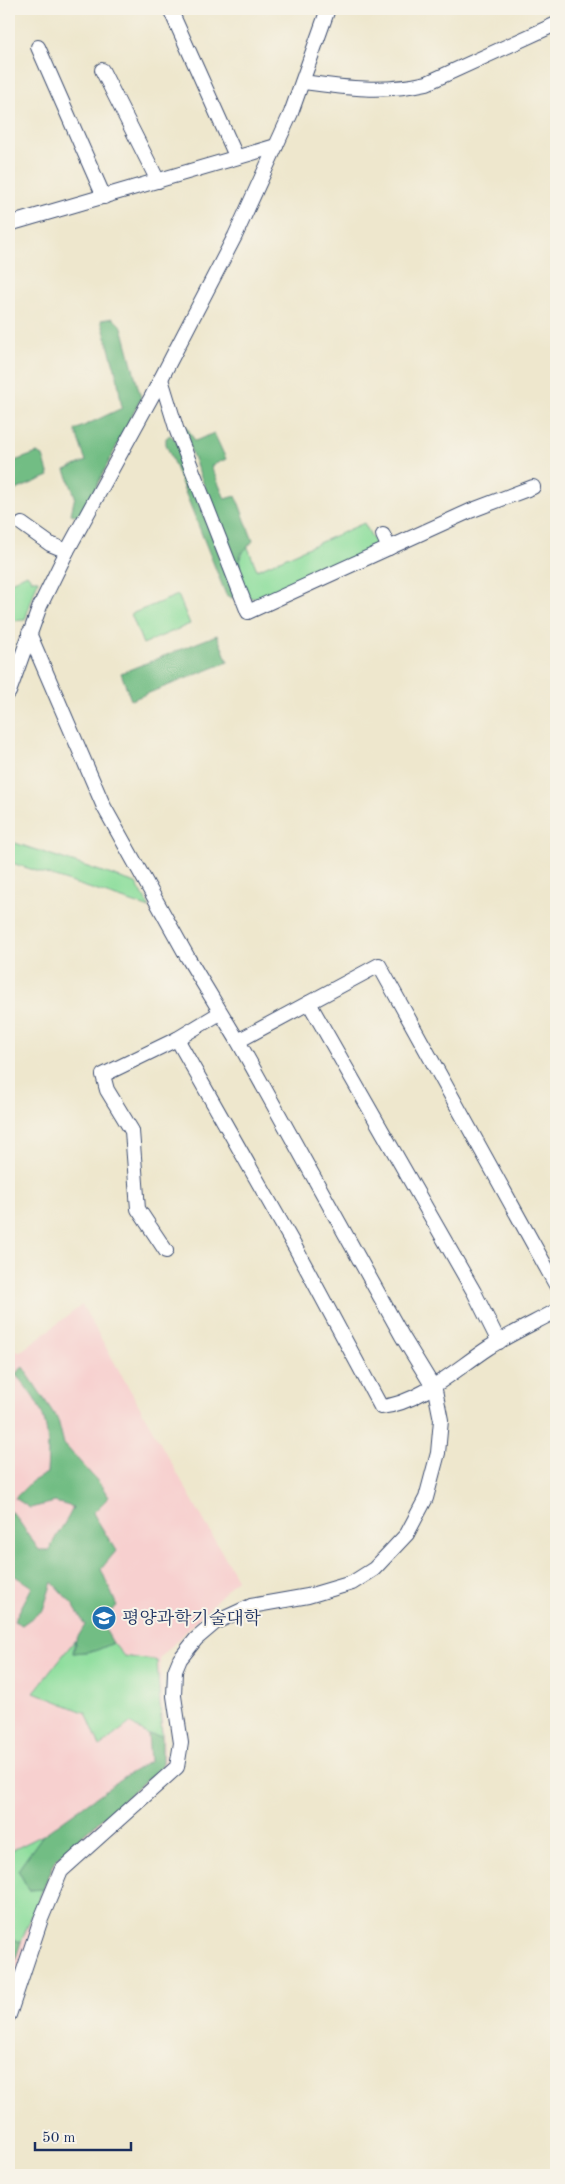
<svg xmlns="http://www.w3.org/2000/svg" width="565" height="2184" viewBox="0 0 565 2184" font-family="'Old Standard TT','Noto Serif KR',serif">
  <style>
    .built { fill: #f7d0cf }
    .green { fill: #8ede9d; stroke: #54867e }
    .forest { fill: #72bd84; stroke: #467671 }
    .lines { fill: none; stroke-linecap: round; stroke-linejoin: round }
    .minor-casing { stroke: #3b4b6f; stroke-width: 16 }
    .minor { stroke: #fff; stroke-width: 14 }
    .labels { text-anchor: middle; stroke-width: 4; stroke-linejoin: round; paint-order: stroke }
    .poi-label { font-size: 18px; fill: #1b2f5e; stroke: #f7f3e8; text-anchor: start }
  </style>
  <rect width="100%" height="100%" fill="#f7f3e8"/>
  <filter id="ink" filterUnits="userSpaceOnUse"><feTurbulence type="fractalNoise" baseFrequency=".02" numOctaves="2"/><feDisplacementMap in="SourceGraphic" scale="10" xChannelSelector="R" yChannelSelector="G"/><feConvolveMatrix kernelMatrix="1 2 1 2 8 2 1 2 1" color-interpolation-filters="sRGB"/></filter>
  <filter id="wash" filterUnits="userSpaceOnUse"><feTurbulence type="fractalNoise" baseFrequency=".0096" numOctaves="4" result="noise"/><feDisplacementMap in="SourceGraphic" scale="20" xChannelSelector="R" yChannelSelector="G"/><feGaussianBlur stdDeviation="1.12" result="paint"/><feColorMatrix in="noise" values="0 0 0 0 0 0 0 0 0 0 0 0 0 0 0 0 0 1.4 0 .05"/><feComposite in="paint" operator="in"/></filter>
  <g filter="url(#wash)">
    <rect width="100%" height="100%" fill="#eee7cd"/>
    <polygon class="built" points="82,1305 237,1579 160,1658 165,1768 57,1861 9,1992 9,1349 20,1352"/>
    <g class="green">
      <path d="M364,523l14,25 -113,49 -14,1c-14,-14 -15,-37 -4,-53l10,25z"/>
      <polygon points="27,574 32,580 38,580 25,620 12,621 9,617 9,583"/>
      <polygon points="178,595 190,624 143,644 131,614"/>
      <polygon points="9,841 136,883 150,908 9,862"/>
      <polygon points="75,1640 73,1653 95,1651 113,1643 124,1656 157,1661 162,1736 148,1735 130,1723 100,1746 86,1713 34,1692"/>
      <polygon points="43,1835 18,1870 29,1890 43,1889 21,1942 9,1938 9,1852"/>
    </g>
    <g class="forest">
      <polygon points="113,318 122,327 141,398 81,517 71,514 75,496 65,470 86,461 75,430 122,408 117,376 101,320"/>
      <polygon points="186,426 195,441 214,433 226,459 211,466 225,499 236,496 253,541 241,554 238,575 182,427"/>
      <polygon points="170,435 176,440 235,596 232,598 226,595 166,444 166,438"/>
      <polygon points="37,453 43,456 49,476 9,493 9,463"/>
      <polygon points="217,635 228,662 131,700 121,673"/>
      <path d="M23,1367l35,53 6,24 36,40 9,13 -16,16 23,38 -15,18 16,37 -17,14 13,23 -18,8 -22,2 3,-13 9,-15 -12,-20 -21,-23 -9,28 -21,15 -8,-4 18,-34 -23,-15v-61l5,3 25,36h11c5,-16 17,-27 23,-43l-18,-5 -25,6 -15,-10 16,-16 16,-9c3,-47 -1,-64 -32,-99z"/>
      <polygon points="148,1735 162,1736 162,1766 56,1859 43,1889 29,1890 18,1870 43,1835 124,1777 150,1761"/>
      <polygon points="9,1938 21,1942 9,1979"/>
    </g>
  </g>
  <g filter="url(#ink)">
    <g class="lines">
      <defs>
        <g id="minor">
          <polyline points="170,9 236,156"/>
          <polyline points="38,47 104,197"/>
          <polyline points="102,70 158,181"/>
          <path d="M303,82c44,6 80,11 124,1l129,-59"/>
          <polyline points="9,224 276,146"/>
          <polyline points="161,379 177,431 248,612 470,511 533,487"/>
          <polyline points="22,524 50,544 67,551"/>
          <polyline points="383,535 389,548"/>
          <polyline points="9,692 40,606 67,551 152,396 235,236 291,113 328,9"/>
          <polyline points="309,1003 474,1292 499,1342"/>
          <path d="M177,1039l118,208 86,160c39,-4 75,-38 107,-59 22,-14 46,-25 68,-37"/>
          <polyline points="238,1041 379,965 556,1285"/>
          <polyline points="166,1251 138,1209 132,1131 107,1090 103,1075 177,1039 220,1013"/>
          <polyline points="9,2015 41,1919 61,1871 177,1767 181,1743 174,1696 175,1671 180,1659 196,1639 216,1622 251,1606 308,1596 352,1583 374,1569 407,1534 426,1498 438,1453 441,1420 435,1390 402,1336 238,1041 188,958 104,807 29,633"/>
        </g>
      </defs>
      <use href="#minor" class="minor-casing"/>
      <use href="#minor" class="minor"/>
    </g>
  </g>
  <defs>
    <symbol id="university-disc" viewBox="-11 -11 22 22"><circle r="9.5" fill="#1f6fb2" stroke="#f7f3e8"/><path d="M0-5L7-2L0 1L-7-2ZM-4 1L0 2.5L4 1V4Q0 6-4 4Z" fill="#fff"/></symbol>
  </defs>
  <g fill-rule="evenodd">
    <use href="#university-disc" x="90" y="1604" width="28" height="28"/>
  </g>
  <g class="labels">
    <g class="poi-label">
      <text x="122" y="1624">평양과학기술대학</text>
    </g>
  </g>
  <rect width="565" height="2184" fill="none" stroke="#f7f3e8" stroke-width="30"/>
  <path d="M35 2142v8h96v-8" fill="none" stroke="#1b2f5e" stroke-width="2.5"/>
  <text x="42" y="2142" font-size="15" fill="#1b2f5e" stroke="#f7f3e8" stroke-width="4" paint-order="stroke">50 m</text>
</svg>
